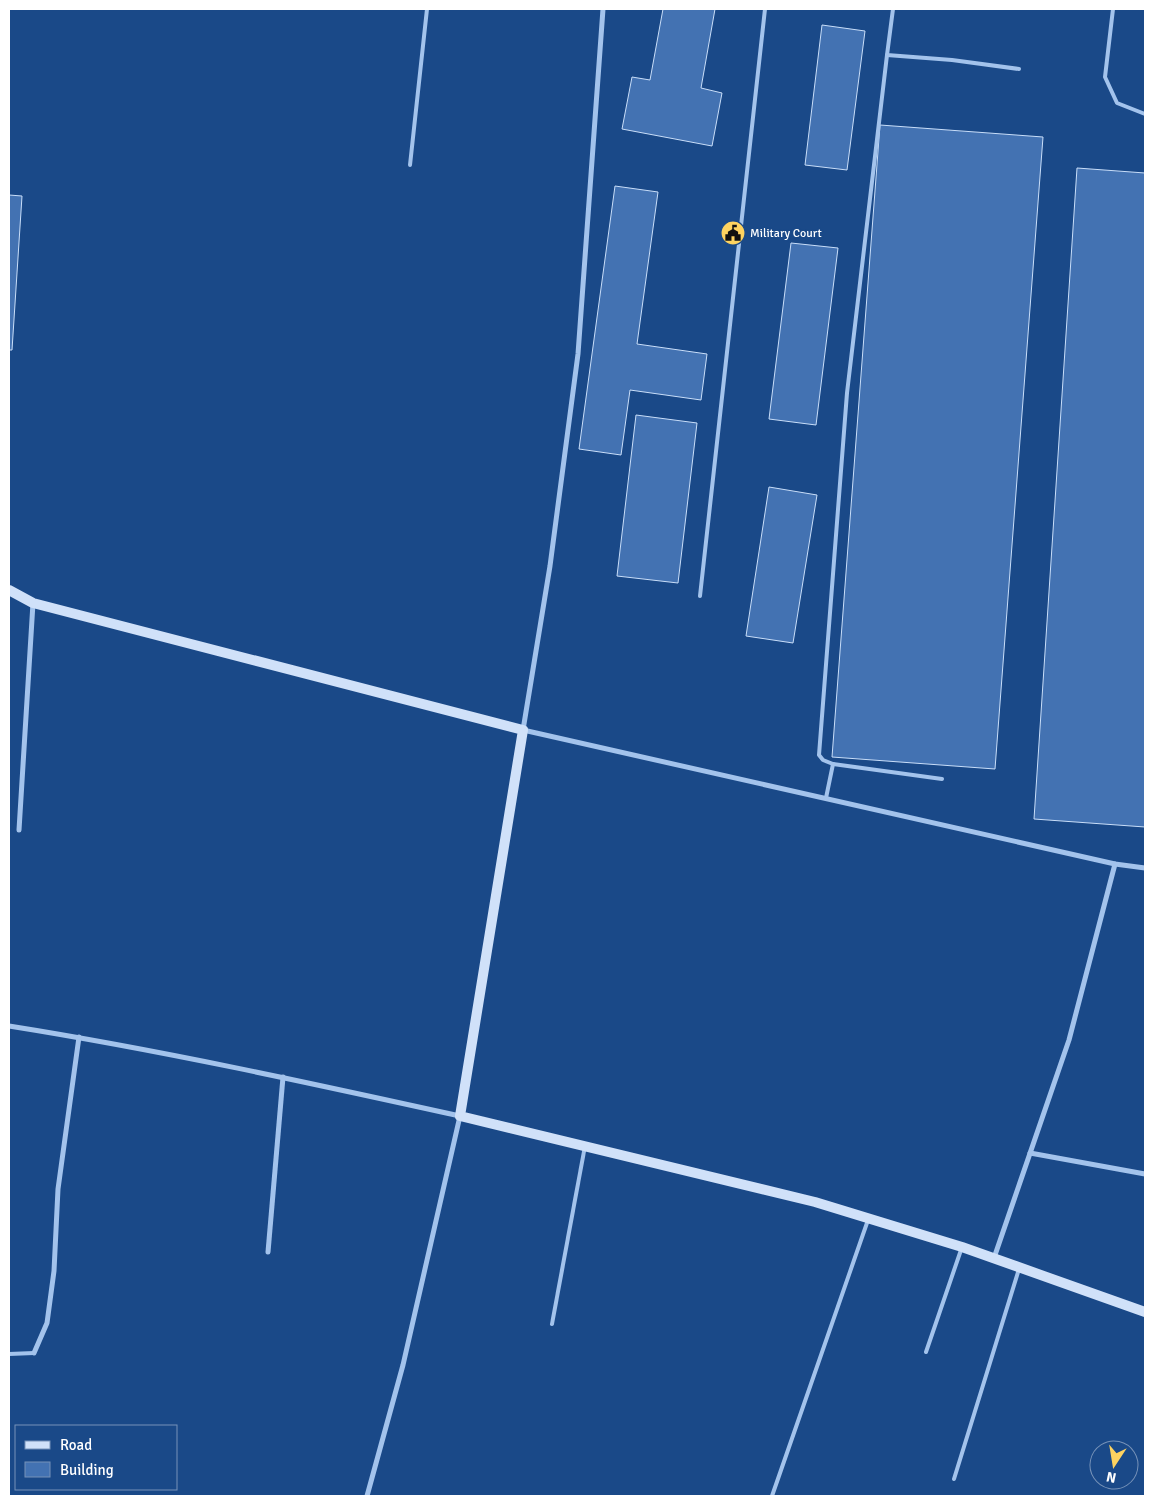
<svg xmlns="http://www.w3.org/2000/svg" width="1154" height="1505" viewBox="0 0 1154 1505" font-family="Signika,sans-serif">
  <style>
    .building { fill: #4372b2; stroke: #c9def9 }
    .lines { fill: none; stroke-linecap: round; stroke-linejoin: round }
    .lane { stroke: #a3c3ec; stroke-width: 4 }
    .street { stroke: #a3c3ec; stroke-width: 5 }
    .secondary { stroke: #d0e1f9; stroke-width: 10 }
    .labels { text-anchor: middle; stroke-width: 4; stroke-linejoin: round; paint-order: stroke }
    .poi-label { font-size: 12px; fill: #fff; stroke: #1a4988; text-anchor: start }
  </style>
  <rect width="100%" height="100%" fill="#1a4988"/>
  <g class="building">
    <polygon points="663,9 715,9 701,88 722,93 712,146 622,129 632,77 650,80"/>
    <polygon points="822,25 865,31 847,170 805,165"/>
    <polygon points="880,125 1043,137 995,769 832,757"/>
    <polygon points="1077,168 1145,173 1145,827 1034,819"/>
    <polygon points="615,186 658,192 637,344 707,354 701,400 630,390 621,455 579,449"/>
    <polygon points="9,195 22,196 12,350 9,350"/>
    <polygon points="791,243 838,248 816,425 769,419"/>
    <polygon points="636,415 697,423 678,583 617,576"/>
    <polygon points="769,487 817,495 793,643 746,636"/>
  </g>
  <g class="lines">
    <g class="lane">
      <polyline points="893,9 887,55 952,60 1019,69"/>
      <polyline points="1113,9 1105,77 1117,103 1145,114"/>
      <polyline points="887,55 847,393 819,755 823,760 833,764 942,779"/>
      <polyline points="410,165 427,9"/>
      <polyline points="700,596 765,9"/>
      <polyline points="826,798 833,764"/>
      <polyline points="552,1324 585,1146"/>
      <polyline points="926,1352 962,1247"/>
      <polyline points="9,1354 34,1353"/>
      <polyline points="954,1479 1019,1269"/>
      <polyline points="772,1496 868,1220"/>
    </g>
    <g class="street">
      <polyline points="603,9 578,354 550,566 523,730 1115,864 1145,868"/>
      <polyline points="19,830 33,603"/>
      <path d="M9,1026c151,24 301,57 451,90l-57,249 -36,131"/>
      <polyline points="1030,1153 1145,1174"/>
      <polyline points="268,1252 283,1077"/>
      <polyline points="994,1258 1069,1040 1115,864"/>
      <polyline points="34,1353 47,1323 54,1271 58,1189 79,1037"/>
    </g>
    <polyline class="secondary" points="9,590 33,603 523,730 460,1116 815,1202 962,1247 1145,1312"/>
  </g>
  <defs>
    <symbol id="civic-disc" viewBox="-11 -11 22 22"><circle r="9.5" fill="#fed360" stroke="#1a4988"/><path d="M-.6-6.5H3V-4.5H.6V-3L4-1V1h2V6H-6V1h2V-1L-.6-3ZM-1.2 2.5V6h2.4V2.5Z" fill="#111"/></symbol>
  </defs>
  <g fill-rule="evenodd">
    <use href="#civic-disc" x="719" y="219" width="28" height="28"/>
  </g>
  <g class="labels">
    <g class="poi-label">
      <text x="750" y="237">Military Court</text>
    </g>
  </g>
  <rect width="1154" height="1505" fill="none" stroke="#ffffff" stroke-width="20"/>
  <rect x="15" y="1425" width="162" height="65" fill="#1a4988" stroke="#7692b8"/>
  <rect x="25" y="1441" width="25" height="8" fill="#d0e1f9" stroke="#7692b8"/>
  <text x="60" y="1450" font-size="15" fill="#ffffff">Road</text>
  <rect x="25" y="1462" width="25" height="15" fill="#4372b2" stroke="#7692b8"/>
  <text x="60" y="1475" font-size="15" fill="#ffffff">Building</text>
  <g transform="translate(1114 1465) rotate(192)"><circle r="24" fill="#1a4988" stroke="#7692b8"/>
  <path d="M0-4L9 19L0 12L-9 19Z" fill="#fed360"/>
  <text y="-8" font-size="14" font-weight="bold" text-anchor="middle" fill="#ffffff">N</text>
  </g>
</svg>
